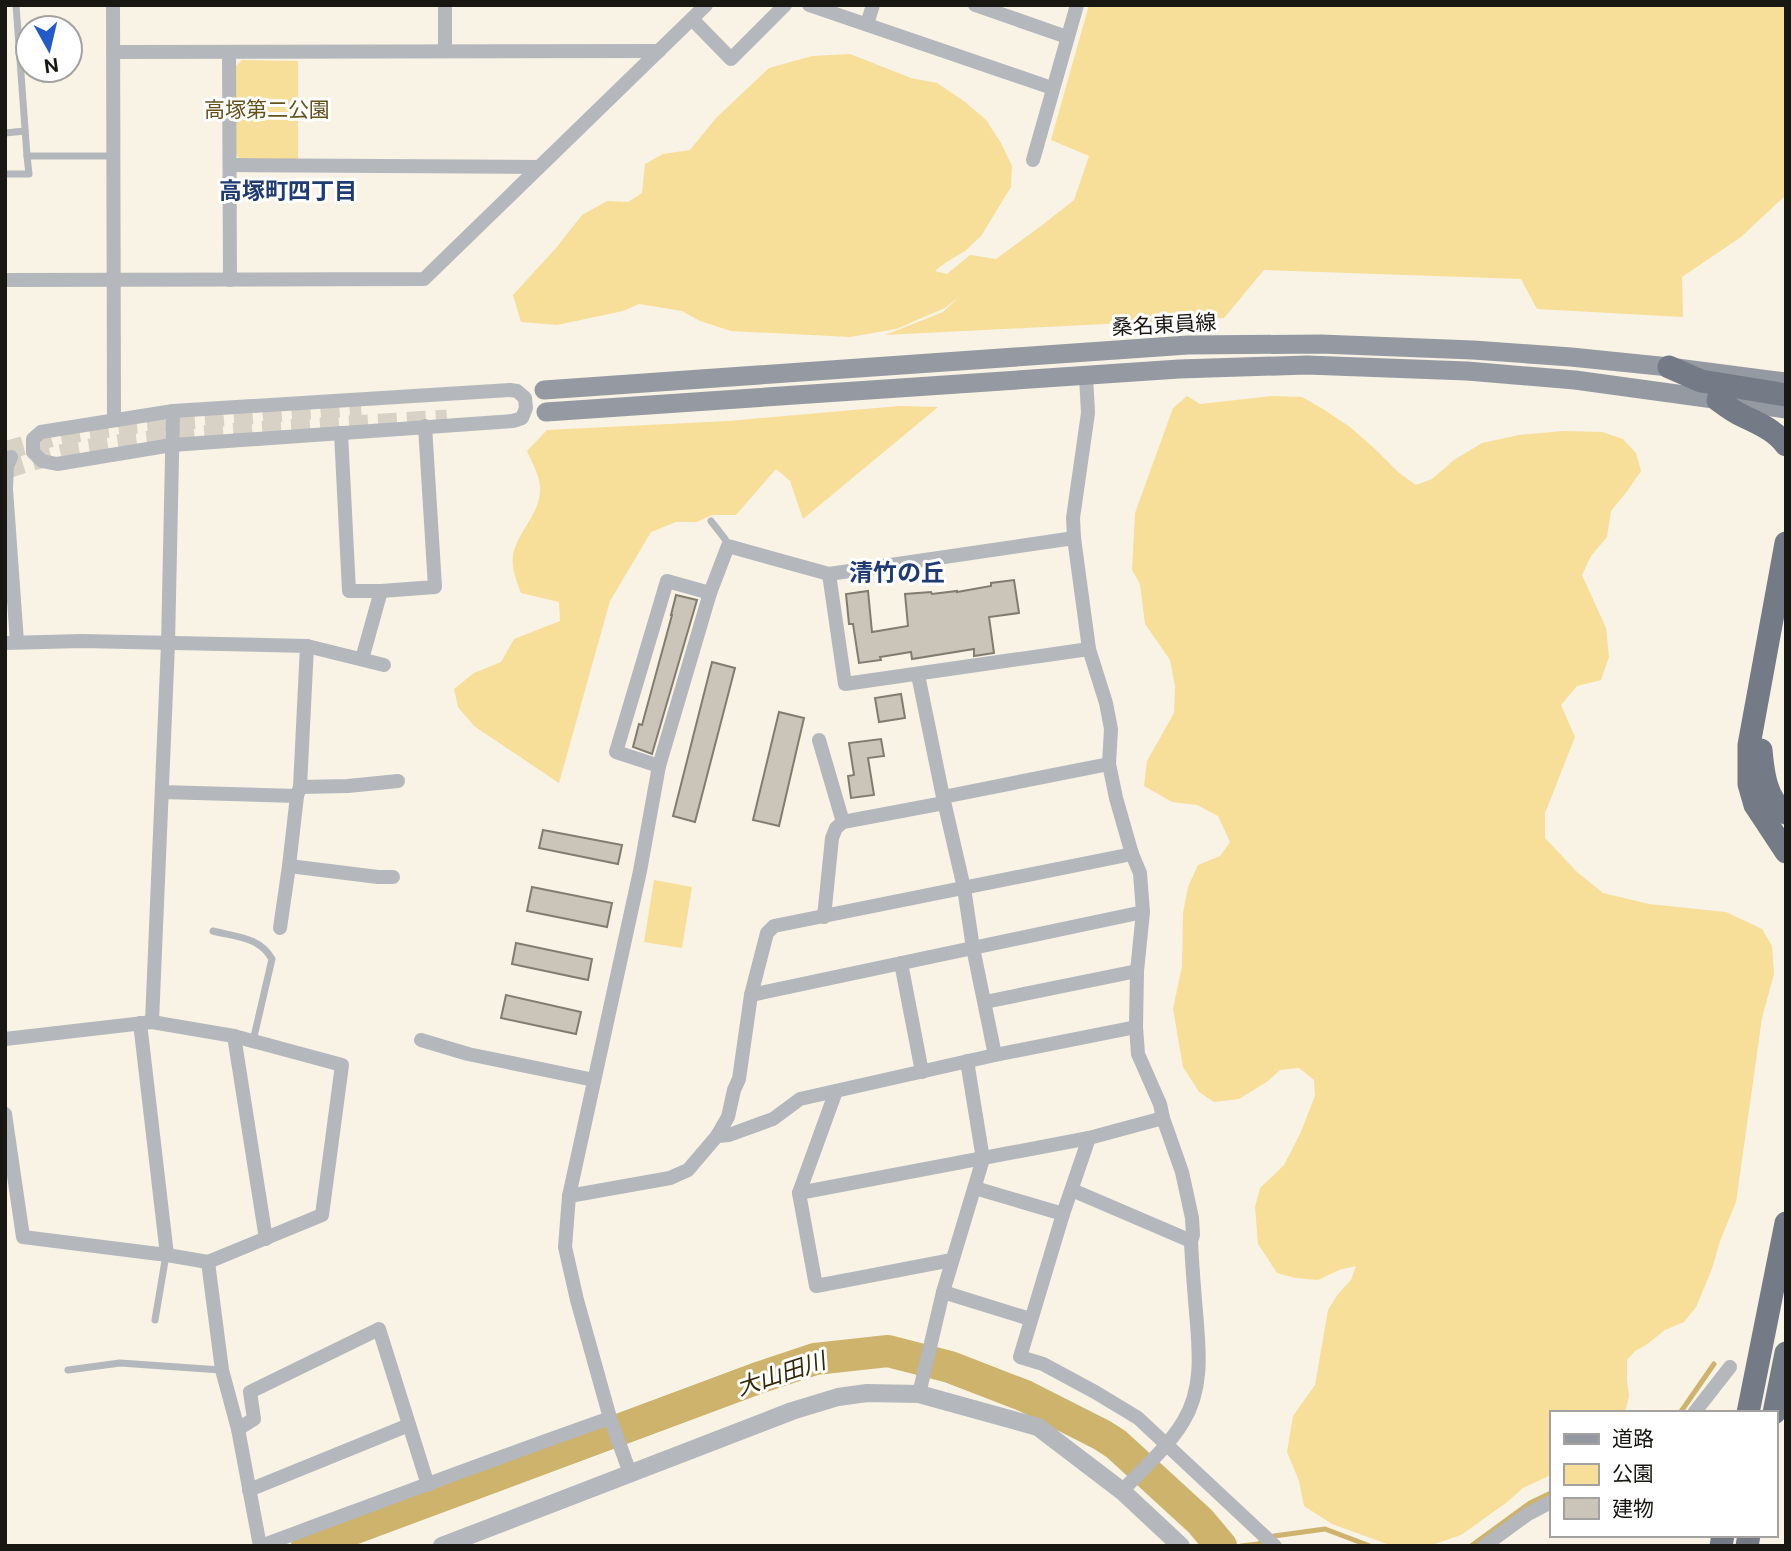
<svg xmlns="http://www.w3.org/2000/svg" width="1791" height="1551" viewBox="0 0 1791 1551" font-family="'Public Sans','Noto Sans JP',sans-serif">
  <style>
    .green { fill: #f7de99 }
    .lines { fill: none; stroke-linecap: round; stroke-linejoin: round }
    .stream { stroke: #cdb36c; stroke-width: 5 }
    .river { stroke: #cdb36c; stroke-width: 32 }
    .building { fill: #cac5b8; stroke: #817c70; stroke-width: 2 }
    .secondary-tunnel { stroke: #d7d2c5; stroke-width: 19; stroke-dasharray: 19 10; stroke-linecap: butt }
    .service { stroke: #b4b7bc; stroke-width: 7 }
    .minor { stroke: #b4b7bc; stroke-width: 14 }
    .tertiary { stroke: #b4b7bc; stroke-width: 18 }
    .secondary { stroke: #9599a1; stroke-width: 19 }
    .trunk { stroke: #747b86; stroke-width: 23 }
    .labels { text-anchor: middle; stroke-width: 6; stroke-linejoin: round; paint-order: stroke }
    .park-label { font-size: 21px; fill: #65531d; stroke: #fff }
    .street-label { font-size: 21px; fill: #191712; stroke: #fff }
    .neighbourhood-label { font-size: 23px; font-weight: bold; fill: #1f3b72; stroke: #fff }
    .water-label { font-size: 23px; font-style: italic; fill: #332807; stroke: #fff }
    .quarter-label { font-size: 24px; font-weight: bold; fill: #1f3b72; stroke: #fff }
  </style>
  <rect width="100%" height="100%" fill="#f8f3e5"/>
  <g class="green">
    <polygon points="1089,5 1786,5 1786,195 1741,237 1682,277 1683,317 1537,309 1521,279 1264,270 1224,318 885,335 943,312 959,297 945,308 896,329 850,337 731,331 700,321 682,311 639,304 623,311 557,325 521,322 513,295 556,248 582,215 607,201 628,202 642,193 645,164 663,154 690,150 716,118 769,68 812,56 850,54 911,78 937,83 964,101 986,120 1001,143 1012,166 1011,187 981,236 965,251 945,263 935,271 947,274 970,255 996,259 1041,226 1074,200 1089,156 1051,140"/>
    <polygon points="242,60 298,61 298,159 242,161 236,155 236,66"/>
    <polygon points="1187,396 1200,404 1272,396 1302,397 1323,409 1350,427 1375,449 1398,472 1416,485 1432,479 1454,460 1482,443 1519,435 1563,431 1602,432 1623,439 1636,453 1641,471 1628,490 1611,511 1607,537 1591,556 1582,575 1606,628 1609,657 1601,680 1577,686 1561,705 1575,737 1545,813 1545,838 1577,872 1603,893 1649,904 1726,912 1762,929 1772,946 1774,974 1762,1018 1736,1202 1720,1241 1712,1269 1696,1307 1684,1322 1665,1330 1646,1345 1635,1351 1627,1360 1627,1380 1629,1396 1625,1413 1551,1413 1551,1475 1523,1488 1506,1503 1461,1535 1429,1546 1387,1544 1332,1524 1304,1506 1299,1481 1287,1452 1293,1416 1315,1385 1328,1310 1338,1294 1351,1280 1356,1266 1339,1270 1318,1280 1295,1278 1277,1273 1258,1244 1255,1207 1260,1188 1284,1165 1300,1134 1315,1096 1314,1080 1299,1068 1280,1070 1268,1081 1239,1099 1214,1102 1199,1092 1183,1067 1173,1009 1182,966 1183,913 1188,887 1198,865 1220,856 1230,842 1218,816 1197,805 1172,802 1144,786 1147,761 1174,713 1175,686 1170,660 1145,624 1140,584 1132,570 1135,513 1173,408"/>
    <path d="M899,406l39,1 -135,112 -13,-38 -14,-12 -40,46h-24l-15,7h-21l-25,10 -41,69 -51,182 -85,-57 -16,-19 -4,-18 20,-16 27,-11 13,-23 46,-18 -1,-19 -38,-9c-3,-8 -7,-18 -8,-27 -4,-29 28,-48 27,-78 0,-12 -8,-25 -13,-37l20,-21 181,-9z"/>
    <polygon points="654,880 692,887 682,948 644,942"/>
  </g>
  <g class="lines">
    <g class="stream">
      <polyline points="1680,1413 1714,1364"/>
      <polyline points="1241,1546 1258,1544 1274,1536 1325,1529 1370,1546"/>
      <polyline points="1471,1546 1530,1503 1551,1493"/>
    </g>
    <polyline class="river" points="307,1546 758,1378 815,1359 888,1351 950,1367 1025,1396 1102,1435 1116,1444 1200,1521 1221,1546"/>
  </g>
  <g class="building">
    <polygon points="1014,580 1019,613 989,617 994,653 974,656 974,649 912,659 911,652 880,657 881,660 859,663 853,624 849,624 846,594 868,591 872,632 908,626 905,594 931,592 932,594 957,591 957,592 991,586 991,583"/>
    <polygon points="676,595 697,600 652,754 633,747 639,724 642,725 672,615 671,615"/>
    <polygon points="712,662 735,668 695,822 673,816"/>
    <polygon points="901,694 905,718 879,722 875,698"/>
    <polygon points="779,712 804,718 779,826 753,820"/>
    <polygon points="881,739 884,756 868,758 874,795 851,798 848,776 854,775 849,743"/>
    <polygon points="543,830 622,845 618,864 539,848"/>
    <polygon points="532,887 612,903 607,927 527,911"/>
    <polygon points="516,943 592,959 588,980 512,964"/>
    <polygon points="506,995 581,1012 576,1034 501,1018"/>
  </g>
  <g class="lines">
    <g class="secondary-tunnel">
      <polyline points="5,451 57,436 136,424 361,406"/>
      <path d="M5,470c67,-24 139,-30 209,-36 78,-6 156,-10 233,-15"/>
    </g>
    <g class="service">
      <polyline points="16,5 27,156"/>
      <polyline points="5,133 25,131"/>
      <polyline points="5,174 29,174 27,156 113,156"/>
      <polyline points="711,521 725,539 728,546"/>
      <path d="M213,931c23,6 47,6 59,28l-19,82"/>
      <polyline points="155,1320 166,1255"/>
      <polyline points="68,1370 120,1363 221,1370"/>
    </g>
    <g class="minor">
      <polyline points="113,5 114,419"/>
      <polyline points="445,5 445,51"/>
      <polyline points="809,5 1052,88"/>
      <polyline points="975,5 1067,37"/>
      <polyline points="692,19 731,59 785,5"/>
      <polyline points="867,24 873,5"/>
      <polyline points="113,52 659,51"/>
      <polyline points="229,52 230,280"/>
      <polyline points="1033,160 1077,5"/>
      <polyline points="230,165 539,167"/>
      <polyline points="5,280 424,279 706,5"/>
      <path d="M1086,376l2,37 -15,105 1,20 15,111 17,54 5,26 -2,35 7,34 16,56 8,19 3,39 -6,59 -1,56 2,27 22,50 3,14 19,54 10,46 1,17 -2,6c1,24 3,47 5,71 3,37 8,76 -13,110 -16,26 -40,47 -61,69"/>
      <polygon points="510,390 517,391 525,398 526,408 522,418 513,421 172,445 57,464 42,461 33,452 33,439 41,432 173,411"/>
      <polyline points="341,433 349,591 381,591 435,587 425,426"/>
      <polyline points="11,457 7,466 6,489 17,642"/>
      <polyline points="829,574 845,684 1089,649"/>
      <polyline points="5,643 82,641 307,646 300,787 297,796 162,792"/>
      <polyline points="307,646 384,665"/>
      <polyline points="362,659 381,591"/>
      <polyline points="918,675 943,797 964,888 973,948 995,1055"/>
      <polyline points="819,740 843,822"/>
      <polyline points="659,766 616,752 667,581 710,593"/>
      <polyline points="300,787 348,786 398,781"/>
      <polyline points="943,797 1109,764"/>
      <polyline points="289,866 378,877 393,877"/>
      <polyline points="824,917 832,838 836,828 843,822 944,803"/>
      <polyline points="280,928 289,866 297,796"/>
      <polyline points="901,963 922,1072"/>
      <polyline points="751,995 1143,912"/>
      <polyline points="985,1002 1137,971"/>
      <polyline points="152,1022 168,644 173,411"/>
      <polyline points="140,1023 167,1255"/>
      <polyline points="234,1036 266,1239"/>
      <polyline points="5,1039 152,1022 234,1036 342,1065 322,1215 208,1262"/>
      <polyline points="421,1040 468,1054 594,1080"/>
      <polyline points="836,1091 799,1193 816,1286 952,1260"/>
      <polyline points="5,1114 23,1237 167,1255 208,1262 222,1370 238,1429 260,1546"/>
      <polyline points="717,1136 729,1135 773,1119 800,1099 995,1055 1136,1027"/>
      <polyline points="1089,1138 1063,1214 1020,1357 1043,1364 1095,1392 1138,1418 1275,1546"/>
      <polyline points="975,1188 1063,1214"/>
      <polyline points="1072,1190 1191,1241"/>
      <polyline points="799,1193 1089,1138 1163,1118"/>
      <polyline points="569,1196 670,1178 688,1170 717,1136 728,1117 734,1090 739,1079 751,995 767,933 774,926 1132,854"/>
      <polyline points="943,1292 1030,1319"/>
      <polyline points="919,1394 943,1292 983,1159 967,1061"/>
      <polyline points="1694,1413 1730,1367"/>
      <polyline points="610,1418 577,1300 565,1247 569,1196 640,871 659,766 710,593 728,546 829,574 1074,538"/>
      <polyline points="238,1429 254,1419 250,1392 379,1329 428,1485"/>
      <polyline points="249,1490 409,1425"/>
      <path d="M261,1546c116,-43 232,-87 349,-128l20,55"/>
      <polyline points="1484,1546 1528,1514 1551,1502"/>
    </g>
    <polyline class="tertiary" points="442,1546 792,1411 838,1397 867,1393 919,1394 1038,1427 1122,1491 1181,1546"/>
    <g class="secondary">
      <polyline points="544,390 1188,345 1321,344 1473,350 1571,357 1669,367 1786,382"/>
      <polyline points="546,412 1179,369 1307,365 1467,371 1575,380 1786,409"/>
    </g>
    <g class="trunk">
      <polyline points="1669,367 1701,381 1786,395"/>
      <path d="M1718,400c8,6 16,12 25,16 16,8 32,14 43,29"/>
      <polyline points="1786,543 1749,745 1749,784 1755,805 1786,852"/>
      <path d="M1761,750c2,23 5,50 25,63"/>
      <polyline points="1748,1413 1786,1223"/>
      <polyline points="1774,1413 1786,1353"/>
      <polyline points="1721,1546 1723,1535"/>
      <polyline points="1747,1546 1749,1535"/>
    </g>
  </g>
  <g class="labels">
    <g class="park-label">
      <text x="267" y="117">高塚第二公園</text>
    </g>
    <g class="street-label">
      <text transform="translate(1164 325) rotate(-3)" y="7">桑名東員線</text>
    </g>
    <g class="neighbourhood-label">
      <text x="288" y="199">高塚町四丁目</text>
    </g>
    <g class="water-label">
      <text transform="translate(781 1374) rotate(-18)" y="8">大山田川</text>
    </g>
    <g class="quarter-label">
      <text x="897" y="581">清竹の丘</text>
    </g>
  </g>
  <rect width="1791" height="1551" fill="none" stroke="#191712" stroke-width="14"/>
  <rect x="1550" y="1411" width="228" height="126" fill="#ffffff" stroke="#a3a2a0" stroke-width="2"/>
  <rect x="1564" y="1434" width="35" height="10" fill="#9599a1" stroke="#a3a2a0" stroke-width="2"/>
  <text x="1612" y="1446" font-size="21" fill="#191712">道路</text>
  <rect x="1564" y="1464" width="35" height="21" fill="#f7de99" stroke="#a3a2a0" stroke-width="2"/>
  <text x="1612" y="1481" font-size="21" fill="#191712">公園</text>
  <rect x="1564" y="1498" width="35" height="21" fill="#cac5b8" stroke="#a3a2a0" stroke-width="2"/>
  <text x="1612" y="1516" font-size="21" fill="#191712">建物</text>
  <g transform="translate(49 49) rotate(172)"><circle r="33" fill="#ffffff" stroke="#a3a2a0" stroke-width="2"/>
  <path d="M0-5L12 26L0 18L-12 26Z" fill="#235ac7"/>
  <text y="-10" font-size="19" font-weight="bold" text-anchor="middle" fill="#191712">N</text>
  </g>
</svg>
